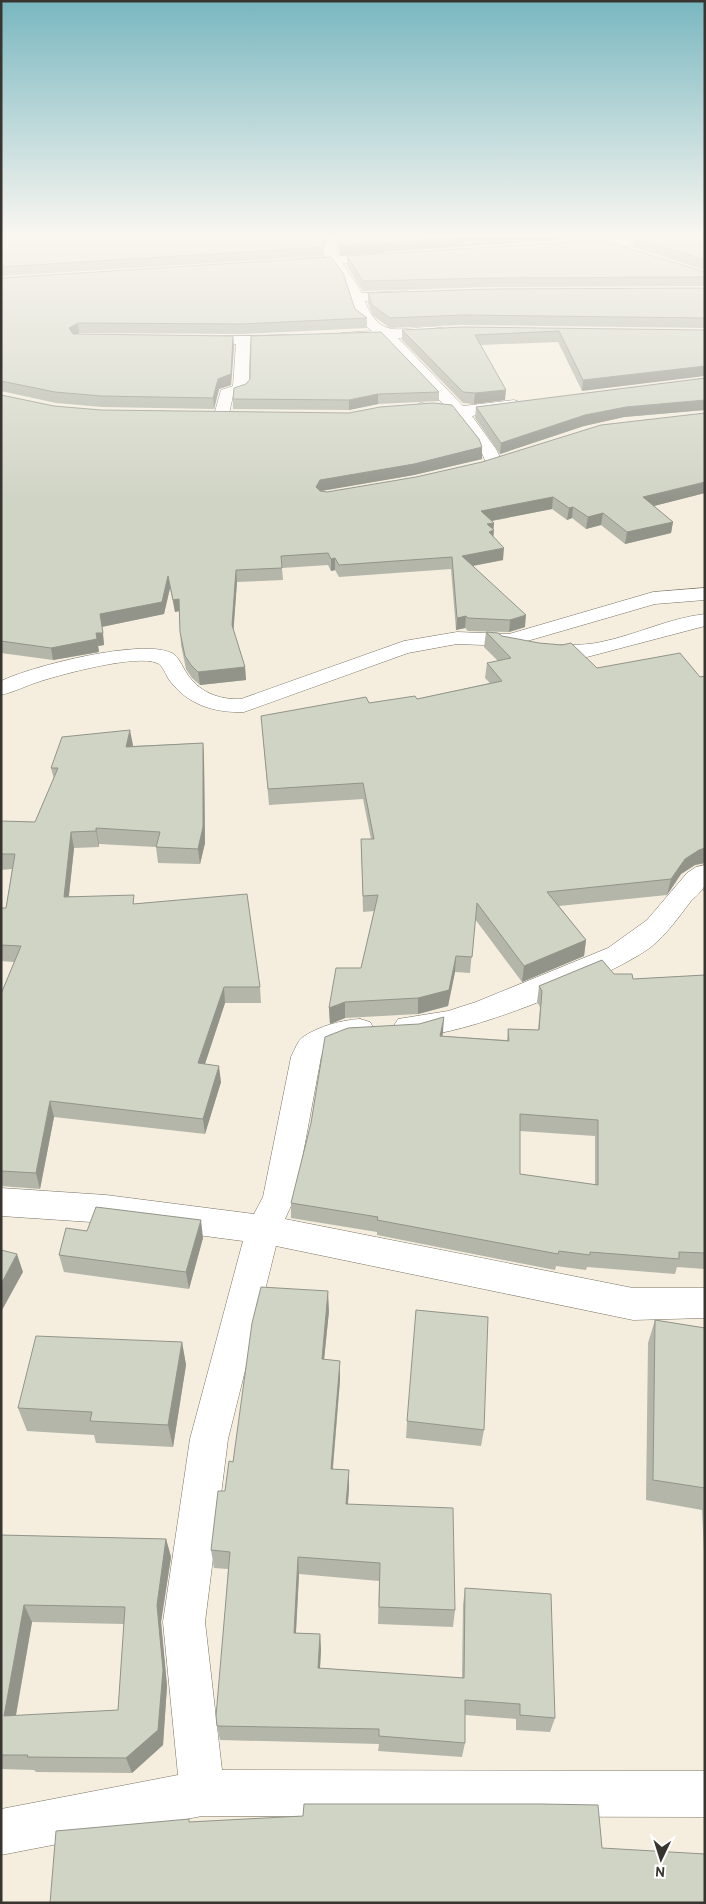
<svg xmlns="http://www.w3.org/2000/svg" width="706" height="1904" viewBox="0 0 706 1904" font-family="Overpass,sans-serif">
  <style>
    .lines { fill: none; stroke-linecap: round; stroke-linejoin: round }
    .minor-casing { stroke: #797365; stroke-width: 1 }
    .major-casing { stroke: #797365; stroke-width: 1 }
    .minor { fill: #fff; fill-rule: evenodd }
    .major { fill: #fff; fill-rule: evenodd }
    .wall { fill: #b3b6a9; fill-rule: evenodd }
    .shaded-wall { fill: #92948a }
    .building { fill: #d0d4c5; stroke: #92948a; fill-rule: evenodd }
  </style>
  <rect width="100%" height="100%" fill="#f5eedf"/>
  <g class="lines">
    <defs>
      <g id="minor">
        <path d="M331,234h12c-2,5 -6,10 -7,15 -1,8 21,33 26,44l44,-2 7,4 -7,4 -41,2c17,47 46,19 81,28l2,3 -2,3 -5,1 -43,2 65,68 51,-6 6,2 2,3 -2,3 -48,8 24,33 7,14 -3,4h-12l-8,-18 -26,-34 -40,-4 -2,-3 8,-5 24,2 -61,-66h-42l-2,-3 2,-3 31,-2 -15,-13 -12,-36 -21,-28v-7z"/>
        <polygon points="288,335 293,336 295,339 293,342 250,344 249,389 246,392 233,396 228,418 216,418 214,415 221,390 233,386 236,344 196,344 191,343 189,340 191,337"/>
        <path d="M705,588v12l-50,4 -145,42 -53,-2 -49,9 -164,59c-29,1 -56,-7 -74,-31 -4,-5 -7,-16 -13,-18 -20,-9 -94,11 -116,18 -14,4 -26,11 -40,14v-14c31,-15 141,-43 171,-28 7,4 10,13 14,19 12,20 33,28 55,27l163,-58 53,-9 52,2 144,-42z"/>
        <path d="M705,614v12l-118,31 -28,2 -22,-3 -4,-4 4,-4c18,-5 43,-1 64,-6 35,-7 68,-24 104,-28z"/>
        <path d="M705,865c0,6 1,17 -1,22 -3,5 -9,10 -13,14 -13,17 -24,33 -40,46 -38,29 -210,101 -253,88l-5,-8 5,-8 50,-8 28,-9 132,-54 39,-28 40,-47 9,-6z"/>
        <path d="M360,1019l10,3 5,8 -5,8 -21,4 -26,10 -2,5 -26,140 -10,22 348,69h72v30l-72,2 -357,-74 -48,193 -23,183 17,148 483,1v46l-503,-1 -201,39v-46l177,-34 -15,-153 27,-183 53,-198 -137,-18 -105,-7v-28l105,7 148,19 9,-17 28,-140c3,-6 7,-17 12,-20 16,-11 39,-17 57,-18z"/>
      </g>
      <g id="major">
        <polygon points="705,234 705,241 571,249 565,245 571,241"/>
        <polygon points="384,253 388,254 390,257 388,260 297,267 291,263 297,259"/>
      </g>
    </defs>
    <use href="#minor" class="minor-casing"/>
    <use href="#major" class="major-casing"/>
    <use href="#minor" class="minor"/>
    <use href="#major" class="major"/>
  </g>
  <g class="wall">
    <polygon points="1,234 330,234 323,245 323,256 1,276"/>
    <polygon points="340,234 670,234 600,237 340,255 338,249 338,240"/>
    <polygon points="705,234 705,270 633,247 634,238"/>
    <polygon points="347,256 705,272 705,286 491,287 363,291 347,266"/>
    <polygon points="1,278 355,309 367,318 367,328 243,334 79,333 78,334 234,346 231,385 219,389 214,409 102,407 56,403 1,391"/>
    <polygon points="705,288 705,328 462,325 390,328 372,315 368,303 368,293"/>
    <polygon points="402,330 705,330 582,391 558,342 480,345 505,400 474,404 463,403 402,340"/>
    <polygon points="705,378 705,410 624,417 584,426 500,454 475,418 476,407"/>
    <polygon points="439,392 439,401 378,404 349,410 233,409 233,399"/>
    <polygon points="1,395 54,406 482,447 482,459 414,475 321,491 327,492 705,493 654,506 673,522 671,533 625,544 601,525 586,529 572,518 567,520 552,509 492,521 494,523 493,536 503,560 473,566 525,627 509,632 468,631 465,628 456,630 451,569 339,577 335,570 331,571 328,565 282,568 283,580 237,582 233,630 245,667 246,680 200,685 192,678 186,669 181,645 179,611 175,612 170,588 164,614 102,627 104,645 98,646 99,652 53,660 1,653"/>
    <polygon points="486,632 502,636 597,668 700,677 705,676 705,863 695,865 681,874 667,895 559,906 586,940 584,956 522,982 475,919 470,973 455,972 448,1006 418,1014 345,1018 330,1024 329,1008 361,968 374,911 363,912 361,839 371,839 363,799 269,805 261,716 369,703 417,699 490,683 485,678 487,663 498,661 484,647"/>
    <polygon points="203,743 204,758 205,843 200,864 158,863 156,847 99,844 99,847 74,848 69,896 136,904 260,987 261,1003 225,1003 205,1064 221,1082 205,1134 54,1117 40,1189 1,1186 1,994 14,962 1,961 1,908 6,908 12,869 1,870 1,821 35,822 54,779 51,768 133,745 132,746"/>
    <polygon points="705,882 705,891 703,891"/>
    <path d="M614,974l19,5 72,-4v294l-28,-2 -2,7 -88,-7 -1,3 -30,-4 -1,4 -178,-35v-3l-86,-14v-15l152,-170 -1,3 65,4 1,-11 30,1 2,-23 -3,-5 2,-16zM520,1131l75,5v49l-75,-11z"/>
    <polygon points="87,1231 203,1238 189,1289 64,1272 59,1255"/>
    <polygon points="329,1311 324,1360 340,1380 333,1469 349,1470 349,1489 348,1504 455,1610 453,1627 378,1624 379,1581 299,1574 296,1633 320,1634 321,1650 320,1668 462,1678 463,1605 465,1588 555,1718 550,1732 516,1730 516,1719 465,1715 465,1743 462,1757 378,1751 379,1744 220,1740 217,1726 228,1569 214,1568 211,1550 225,1491 233,1462"/>
    <polygon points="655,1320 705,1328 705,1571 702,1510 646,1500 648,1343"/>
    <polygon points="182,1342 186,1365 173,1447 96,1443 94,1435 27,1431 18,1408"/>
    <polygon points="407,1421 484,1430 481,1446 406,1438"/>
    <path d="M1,1535l165,4 5,18 -10,65 6,64 -4,59 -31,28 -96,-1 -2,-2 -33,-1zM32,1622l92,2 -6,86 -102,6z"/>
  </g>
  <g class="shaded-wall">
    <polygon points="324,234 330,234 322,246 322,237"/>
    <polygon points="511,234 600,234 600,237 340,255 340,246"/>
    <polygon points="78,323 79,333 70,338 69,328"/>
    <polygon points="233,336 234,346 231,385 219,389 214,409 213,398 218,379"/>
    <polygon points="705,366 705,376 582,391 583,380"/>
    <polygon points="506,390 505,400 474,404 475,393"/>
    <polygon points="378,394 378,404 349,410 349,400"/>
    <polygon points="705,400 705,410 624,417 584,426 500,454 501,443 585,415 626,407"/>
    <polygon points="482,447 482,459 414,475 321,491 316,487 320,480"/>
    <polygon points="705,482 705,493 642,509 643,497"/>
    <polygon points="553,497 552,509 480,523 481,511"/>
    <polygon points="573,507 572,518 567,520 569,508"/>
    <polygon points="603,513 601,525 586,529 588,517"/>
    <polygon points="673,522 671,533 625,544 627,532"/>
    <polygon points="494,523 493,531 494,530 493,542 487,524"/>
    <polygon points="504,548 503,560 461,568 462,556"/>
    <polygon points="335,558 335,570 331,571 331,559"/>
    <polygon points="236,570 237,582 233,638 232,625"/>
    <polygon points="168,576 170,588 164,614 101,627 100,614"/>
    <polygon points="179,599 180,611 175,612 173,600"/>
    <polygon points="526,615 525,627 509,632 510,620"/>
    <polygon points="466,616 465,628 456,630 457,618"/>
    <polygon points="96,633 103,633 104,645 98,646"/>
    <polygon points="97,639 99,652 53,660 51,648"/>
    <polygon points="245,667 246,680 200,685 198,672"/>
    <polygon points="130,730 133,745 129,762 126,747"/>
    <polygon points="203,743 204,758 205,843 200,864 198,849"/>
    <polygon points="96,828 99,844 99,847 96,831"/>
    <polygon points="71,832 74,848 67,912 64,897"/>
    <polygon points="705,848 705,863 695,865 681,874 667,895 671,879 685,859 699,850"/>
    <polygon points="586,940 584,956 522,982 524,966"/>
    <polygon points="456,956 455,972 448,1006 418,1014 418,998"/>
    <polygon points="224,987 225,1003 200,1079 198,1063"/>
    <polygon points="345,1002 345,1018 330,1024 329,1008"/>
    <polygon points="444,1017 443,1033 439,1052 440,1036"/>
    <polygon points="219,1066 221,1082 205,1134 203,1119"/>
    <polygon points="50,1101 54,1117 40,1189 36,1173"/>
    <polygon points="201,1220 203,1238 189,1289 186,1272"/>
    <polygon points="17,1254 23,1272 1,1312 1,1284"/>
    <polygon points="328,1291 329,1311 322,1379 322,1359"/>
    <polygon points="182,1342 186,1365 173,1447 168,1425"/>
    <polygon points="340,1361 340,1380 331,1487 331,1469"/>
    <polygon points="349,1470 349,1489 346,1522 346,1504"/>
    <polygon points="166,1539 171,1557 161,1622 167,1686 163,1745 132,1773 126,1758 157,1605"/>
    <polygon points="298,1557 299,1574 295,1649 294,1633"/>
    <polygon points="24,1605 32,1622 13,1731 4,1716"/>
    <polygon points="320,1634 321,1650 319,1684 318,1668"/>
  </g>
  <g class="building">
    <polygon points="1,234 324,234 322,237 323,247 1,267"/>
    <polygon points="340,234 511,234 340,246 338,240"/>
    <polygon points="705,234 705,260 634,238 700,234"/>
    <polygon points="602,240 705,272 705,277 492,278 363,281 347,256"/>
    <polygon points="331,257 343,273 355,309 367,318 242,324 78,323 69,328 73,334 233,336 231,374 218,379 213,398 101,396 55,392 1,381 1,278"/>
    <polygon points="705,288 705,318 463,315 390,318 372,305 368,293 492,289"/>
    <polygon points="463,327 705,330 705,366 583,380 559,331 475,335 506,390 475,393 463,392 402,330"/>
    <polygon points="381,332 439,392 378,394 349,400 233,399 234,388 246,384 250,379 251,336"/>
    <polygon points="705,378 705,400 626,407 585,415 501,443 476,407"/>
    <polygon points="1,395 54,406 101,410 349,413 380,407 433,403 452,405 479,439 482,447 414,464 320,480 316,487 320,491 327,492 416,477 482,462 601,425 705,413 705,482 643,497 673,522 627,532 603,513 588,517 573,507 569,508 553,497 481,511 494,523 487,524 494,530 489,532 504,548 462,556 526,615 510,620 468,618 466,616 457,618 452,557 339,565 335,558 331,559 328,553 281,556 282,568 236,570 232,625 245,667 198,672 191,665 185,656 180,632 179,599 173,600 168,576 162,602 100,614 103,633 96,633 97,639 51,648 1,641"/>
    <polygon points="486,632 498,633 502,636 539,643 562,645 571,643 597,668 680,653 700,677 705,676 705,848 699,850 685,859 671,879 547,892 586,940 524,966 477,903 472,957 456,956 449,990 418,998 345,1002 329,1008 336,968 361,968 378,895 363,896 361,839 374,839 363,783 268,789 261,716 366,697 369,703 415,696 417,699 502,681 487,663 511,658"/>
    <polygon points="130,730 126,747 203,743 203,827 198,849 156,847 160,832 96,828 96,831 71,832 64,897 134,895 133,904 247,894 260,987 224,987 198,1063 219,1066 203,1119 50,1101 36,1173 1,1171 1,994 21,946 1,945 1,908 6,908 15,854 1,854 1,821 35,822 58,768 51,768 62,737"/>
    <path d="M602,960l12,14h18l1,5 72,-4v278l-26,-1v7l-89,-7v3l-31,-4 -1,3 -181,-34 1,-3 -87,-14 20,-80 14,-86 23,-9 71,-4 25,-7 -4,19 69,5 -1,-12 31,1 3,-39 -3,-5zM520,1114l78,6v65l-78,-11z"/>
    <polygon points="96,1207 201,1220 186,1272 59,1255 66,1228 87,1231"/>
    <polygon points="1,1250 17,1254 1,1284"/>
    <polygon points="261,1287 328,1291 322,1359 340,1361 331,1469 349,1470 346,1504 453,1508 455,1610 379,1607 380,1563 298,1557 294,1633 320,1634 318,1668 464,1678 465,1588 551,1594 555,1718 520,1715 520,1704 465,1700 465,1743 379,1736 379,1729 217,1726 216,1716 230,1552 211,1550 218,1491 225,1491 229,1461 233,1462 252,1323"/>
    <polygon points="416,1310 488,1317 484,1430 407,1421"/>
    <polygon points="655,1320 705,1328 705,1488 653,1480"/>
    <polygon points="36,1336 182,1342 168,1425 90,1421 92,1412 18,1408"/>
    <path d="M1,1535l165,4 -9,66 6,65 -5,60 -32,28 -99,-1 1,-2h-27zM24,1605l101,2 -7,103 -114,6z"/>
    <polygon points="304,1804 542,1804 598,1805 602,1848 705,1854 705,1903 50,1903 56,1831 189,1819 189,1822 303,1816"/>
  </g>
  <linearGradient id="sky" x2="0" y2="1"><stop stop-color="#79b7c0"/><stop offset="0.47" stop-color="#faf7f1"/><stop offset="1" stop-color="#faf7f1" stop-opacity="0"/></linearGradient>
  <rect width="706" height="501" fill="url(#sky)"/>
  <rect width="706" height="1904" fill="none" stroke="#383530" stroke-width="5"/>
  <g transform="translate(661 1859) rotate(184)" stroke="#ffffff" stroke-width="4" paint-order="stroke">
  <path d="M0-4L9 19L0 12L-9 19Z" fill="#383530"/>
  <text y="-8" font-size="14" font-weight="bold" text-anchor="middle" fill="#383530">N</text>
  </g>
</svg>
